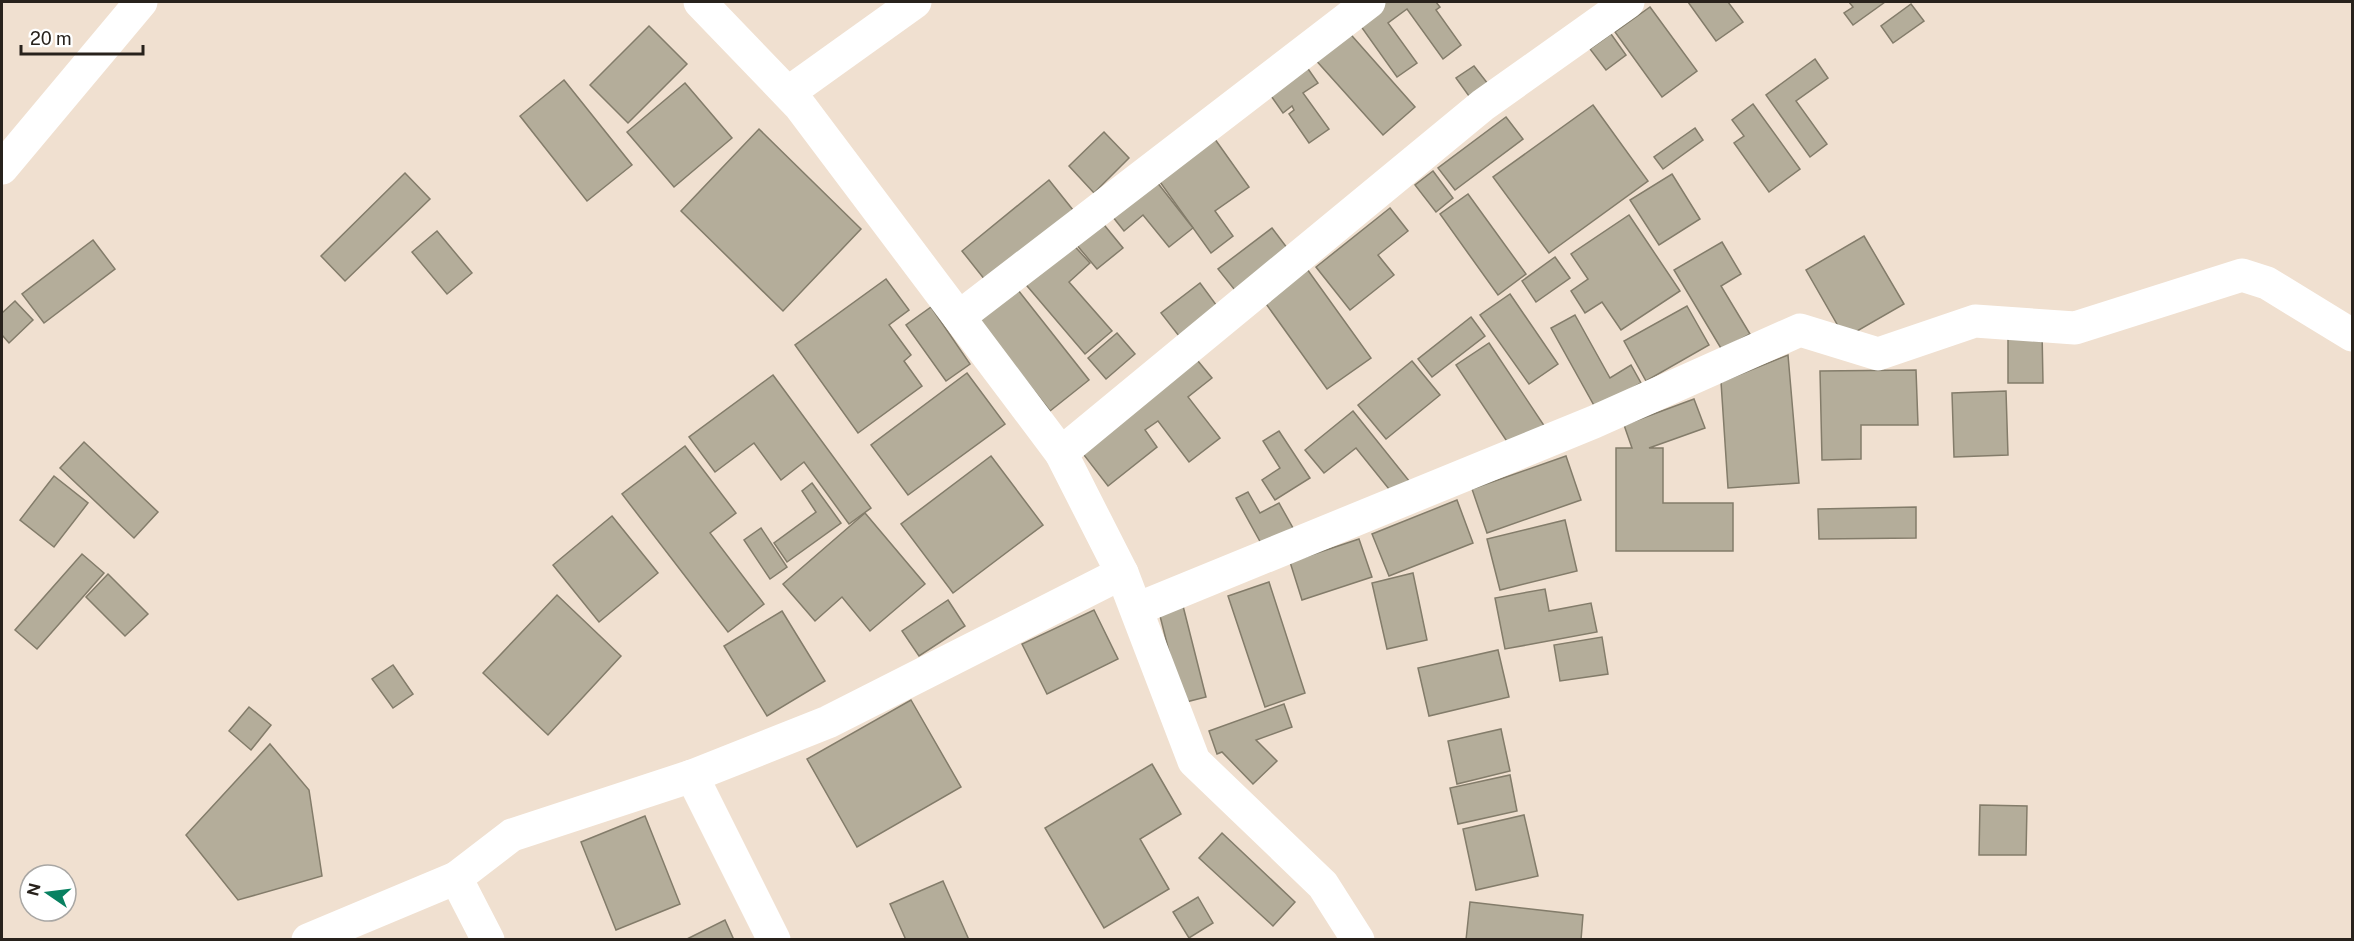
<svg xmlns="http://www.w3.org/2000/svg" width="2354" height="941" viewBox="0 0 2354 941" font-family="'Public Sans',sans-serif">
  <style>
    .building { fill: #b4ad9a; stroke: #837c6a; stroke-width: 1.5 }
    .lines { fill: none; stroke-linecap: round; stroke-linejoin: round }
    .minor { stroke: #fff; stroke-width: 33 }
    .secondary { stroke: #fff; stroke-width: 33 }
  </style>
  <rect width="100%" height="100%" fill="#f0e0d0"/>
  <g class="building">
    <polygon points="1377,2 1436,2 1440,7 1436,10 1461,45 1443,59 1407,9 1388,23 1417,63 1397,77 1355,18"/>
    <polygon points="1688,2 1728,2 1743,22 1716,41"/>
    <polygon points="1849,2 1885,2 1853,25 1844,13 1853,7"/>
    <polygon points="1911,4 1924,21 1893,43 1881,26"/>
    <polygon points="1650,7 1697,71 1662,97 1615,32"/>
    <polygon points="649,26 687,64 628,123 590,85"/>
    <polygon points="1345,28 1415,107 1383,135 1313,57"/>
    <polygon points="1611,34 1626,55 1606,70 1590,49"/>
    <polygon points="1815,59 1828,78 1796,101 1827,144 1810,157 1766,95"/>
    <polygon points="1304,63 1318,83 1303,93 1329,129 1309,143 1289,114 1294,110 1292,106 1283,113 1267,90"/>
    <polygon points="1474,66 1492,89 1474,103 1456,78"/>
    <polygon points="564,80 632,165 587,201 520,116"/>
    <polygon points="685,83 732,138 674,187 627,132"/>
    <polygon points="1753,104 1800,169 1769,192 1734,143 1744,136 1732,120"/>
    <polygon points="1593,105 1648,181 1549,253 1493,177"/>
    <polygon points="1506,117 1523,139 1455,190 1438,168"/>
    <polygon points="1695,128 1703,140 1663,169 1654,157"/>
    <polygon points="759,129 861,229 783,311 681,211"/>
    <polygon points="1104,132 1129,158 1094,193 1069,166"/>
    <polygon points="1212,135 1249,187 1215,211 1233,236 1211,253 1155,175"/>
    <polygon points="1433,171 1453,198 1436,212 1415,185"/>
    <polygon points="405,173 430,199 345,281 321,256"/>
    <polygon points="1672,174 1700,219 1659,245 1630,200"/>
    <polygon points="1153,177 1193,228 1169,247 1143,215 1124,231 1109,212"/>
    <polygon points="1049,180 1073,210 985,280 962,251"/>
    <polygon points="1468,194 1526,274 1498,295 1440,214"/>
    <polygon points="1390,208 1408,231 1378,255 1394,275 1350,310 1316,267"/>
    <polygon points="1096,215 1123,248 1097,269 1070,237"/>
    <polygon points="1629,215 1680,291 1621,330 1602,302 1585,313 1571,291 1588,279 1571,254"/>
    <polygon points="1272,228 1291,253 1238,294 1218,269"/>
    <polygon points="437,231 472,273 447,294 412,252"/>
    <polygon points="1864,236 1904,304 1845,338 1806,270"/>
    <polygon points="1068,239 1090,263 1069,282 1112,331 1085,354 1022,280"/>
    <polygon points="93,240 115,269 44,323 22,294"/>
    <polygon points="1722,242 1741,274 1721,286 1750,334 1722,350 1674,270"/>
    <polygon points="1555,257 1570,278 1536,302 1522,281"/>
    <polygon points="1307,269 1371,358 1327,389 1264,301"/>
    <polygon points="886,279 909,310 889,325 911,355 904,361 922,386 858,433 795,345"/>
    <polygon points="1200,283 1217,306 1179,336 1161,313"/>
    <polygon points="1014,285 1089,380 1050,411 975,316"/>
    <polygon points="1510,294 1558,364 1529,384 1480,315"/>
    <polygon points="15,301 33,320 9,343 2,335 2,313"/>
    <polygon points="1687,306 1709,345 1646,381 1624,341"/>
    <polygon points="931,307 970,364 946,381 906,325"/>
    <polygon points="1575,315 1610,378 1631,365 1641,383 1596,409 1551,328"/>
    <polygon points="1471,317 1485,336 1432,377 1418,359"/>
    <polygon points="2008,330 2042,330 2043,383 2008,383"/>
    <polygon points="1117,333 1135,354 1106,379 1088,358"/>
    <polygon points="1489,343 1545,427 1512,449 1456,365"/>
    <polygon points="1193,355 1212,378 1188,397 1220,438 1189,462 1158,421 1145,430 1157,447 1108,486 1077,446"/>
    <polygon points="1788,355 1799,483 1728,488 1721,382"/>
    <polygon points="1412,361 1440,395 1386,439 1358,405"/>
    <polygon points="1916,370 1918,425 1861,425 1861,459 1822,460 1820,371"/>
    <polygon points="967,373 1005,424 908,495 871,445"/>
    <polygon points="773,375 871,508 849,524 804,462 781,480 754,443 715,472 689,437"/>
    <polygon points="2006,391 2008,455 1954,457 1952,393"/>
    <polygon points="1694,399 1705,428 1649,448 1663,448 1663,503 1733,503 1733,551 1616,551 1616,448 1632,448 1624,425"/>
    <polygon points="1353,411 1410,482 1393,494 1356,448 1324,473 1305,450"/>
    <polygon points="1279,431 1310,478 1275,500 1262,480 1280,468 1263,441"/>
    <polygon points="84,442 158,512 134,538 60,468"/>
    <polygon points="685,446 736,513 710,533 764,604 728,632 622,494"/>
    <polygon points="991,456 1043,525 953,593 901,524"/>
    <polygon points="1566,456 1581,500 1487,533 1472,489"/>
    <polygon points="54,476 88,503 54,547 20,520"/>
    <polygon points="812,483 841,523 787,562 774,543 816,512 802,491"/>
    <polygon points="1248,492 1260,513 1279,503 1293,528 1262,545 1236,498"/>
    <polygon points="1457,500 1473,543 1389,576 1372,534"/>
    <polygon points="1916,507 1916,538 1819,539 1818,509"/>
    <polygon points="865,513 925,584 870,631 842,597 815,621 783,584"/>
    <polygon points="612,516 658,573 599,622 553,565"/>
    <polygon points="1565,520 1577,571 1500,590 1487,539"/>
    <polygon points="761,528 787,567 770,579 744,540"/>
    <polygon points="1359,539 1372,577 1302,600 1290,562"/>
    <polygon points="82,554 104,573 37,649 15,630"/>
    <polygon points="1413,573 1427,640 1387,649 1372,583"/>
    <polygon points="108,574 148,614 125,636 86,597"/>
    <polygon points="1269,582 1305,693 1265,707 1228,596"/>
    <polygon points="1545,589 1549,611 1591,603 1597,632 1505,649 1495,598"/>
    <polygon points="557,595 621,656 548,735 483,673"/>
    <polygon points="1181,598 1206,697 1182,703 1157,604"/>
    <polygon points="948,600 965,626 919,656 902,631"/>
    <polygon points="1094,610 1118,659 1047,694 1022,644"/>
    <polygon points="782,611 825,681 767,716 724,646"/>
    <polygon points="1602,637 1608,674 1560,681 1554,645"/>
    <polygon points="1498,650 1509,697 1429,716 1418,668"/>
    <polygon points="393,665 413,694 393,708 372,679"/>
    <polygon points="911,700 961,787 857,847 807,759"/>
    <polygon points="1284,704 1292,727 1256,740 1277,761 1253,784 1222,752 1217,754 1209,731"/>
    <polygon points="249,707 271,725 251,750 229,731"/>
    <polygon points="1501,729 1510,771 1457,784 1448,741"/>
    <polygon points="270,744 309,790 322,876 238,900 186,835"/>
    <polygon points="1152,764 1181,814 1140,839 1169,889 1104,928 1045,828"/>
    <polygon points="1510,775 1517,811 1458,824 1450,788"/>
    <polygon points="1980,805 2027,806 2026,855 1979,855"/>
    <polygon points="1524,815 1538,876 1476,890 1463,829"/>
    <polygon points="645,816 680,904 616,930 581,842"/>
    <polygon points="1222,833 1295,902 1273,926 1199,858"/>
    <polygon points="943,881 969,940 906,940 890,904"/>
    <polygon points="1198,897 1213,923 1189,938 1173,912"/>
    <polygon points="1470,902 1583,915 1581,940 1466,940"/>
    <polygon points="725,920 734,940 685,940"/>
  </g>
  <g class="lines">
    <g class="minor">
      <polyline points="700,2 800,106 1061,453 1122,573 1194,761 1323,885 1358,940"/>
      <polyline points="788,93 915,2"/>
      <polyline points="959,317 1369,2"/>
      <polyline points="1061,453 1483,105 1628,2"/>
      <polyline points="1137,609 1594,422 1800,330 1878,354 1975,321 2075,328 2242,275 2267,283 2352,335"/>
      <polyline points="692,776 774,940"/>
      <polyline points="456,878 488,940"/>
      <polyline points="308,940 456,878 512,835 692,776 828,722 1122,573"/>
    </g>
    <polyline class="secondary" points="2,168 141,2"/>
  </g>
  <rect width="2354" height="941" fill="none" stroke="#28221c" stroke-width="6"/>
  <g transform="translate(48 893) rotate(284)"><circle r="28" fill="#ffffff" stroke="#a9a7a4" stroke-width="1.5"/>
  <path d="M0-4.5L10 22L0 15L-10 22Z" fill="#088161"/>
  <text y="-9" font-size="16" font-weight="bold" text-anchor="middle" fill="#28221c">N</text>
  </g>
  <path d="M21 45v9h122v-9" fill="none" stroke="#28221c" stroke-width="3"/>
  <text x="30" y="45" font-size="18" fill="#28221c" stroke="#ffffff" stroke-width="4.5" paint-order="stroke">20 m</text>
</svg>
